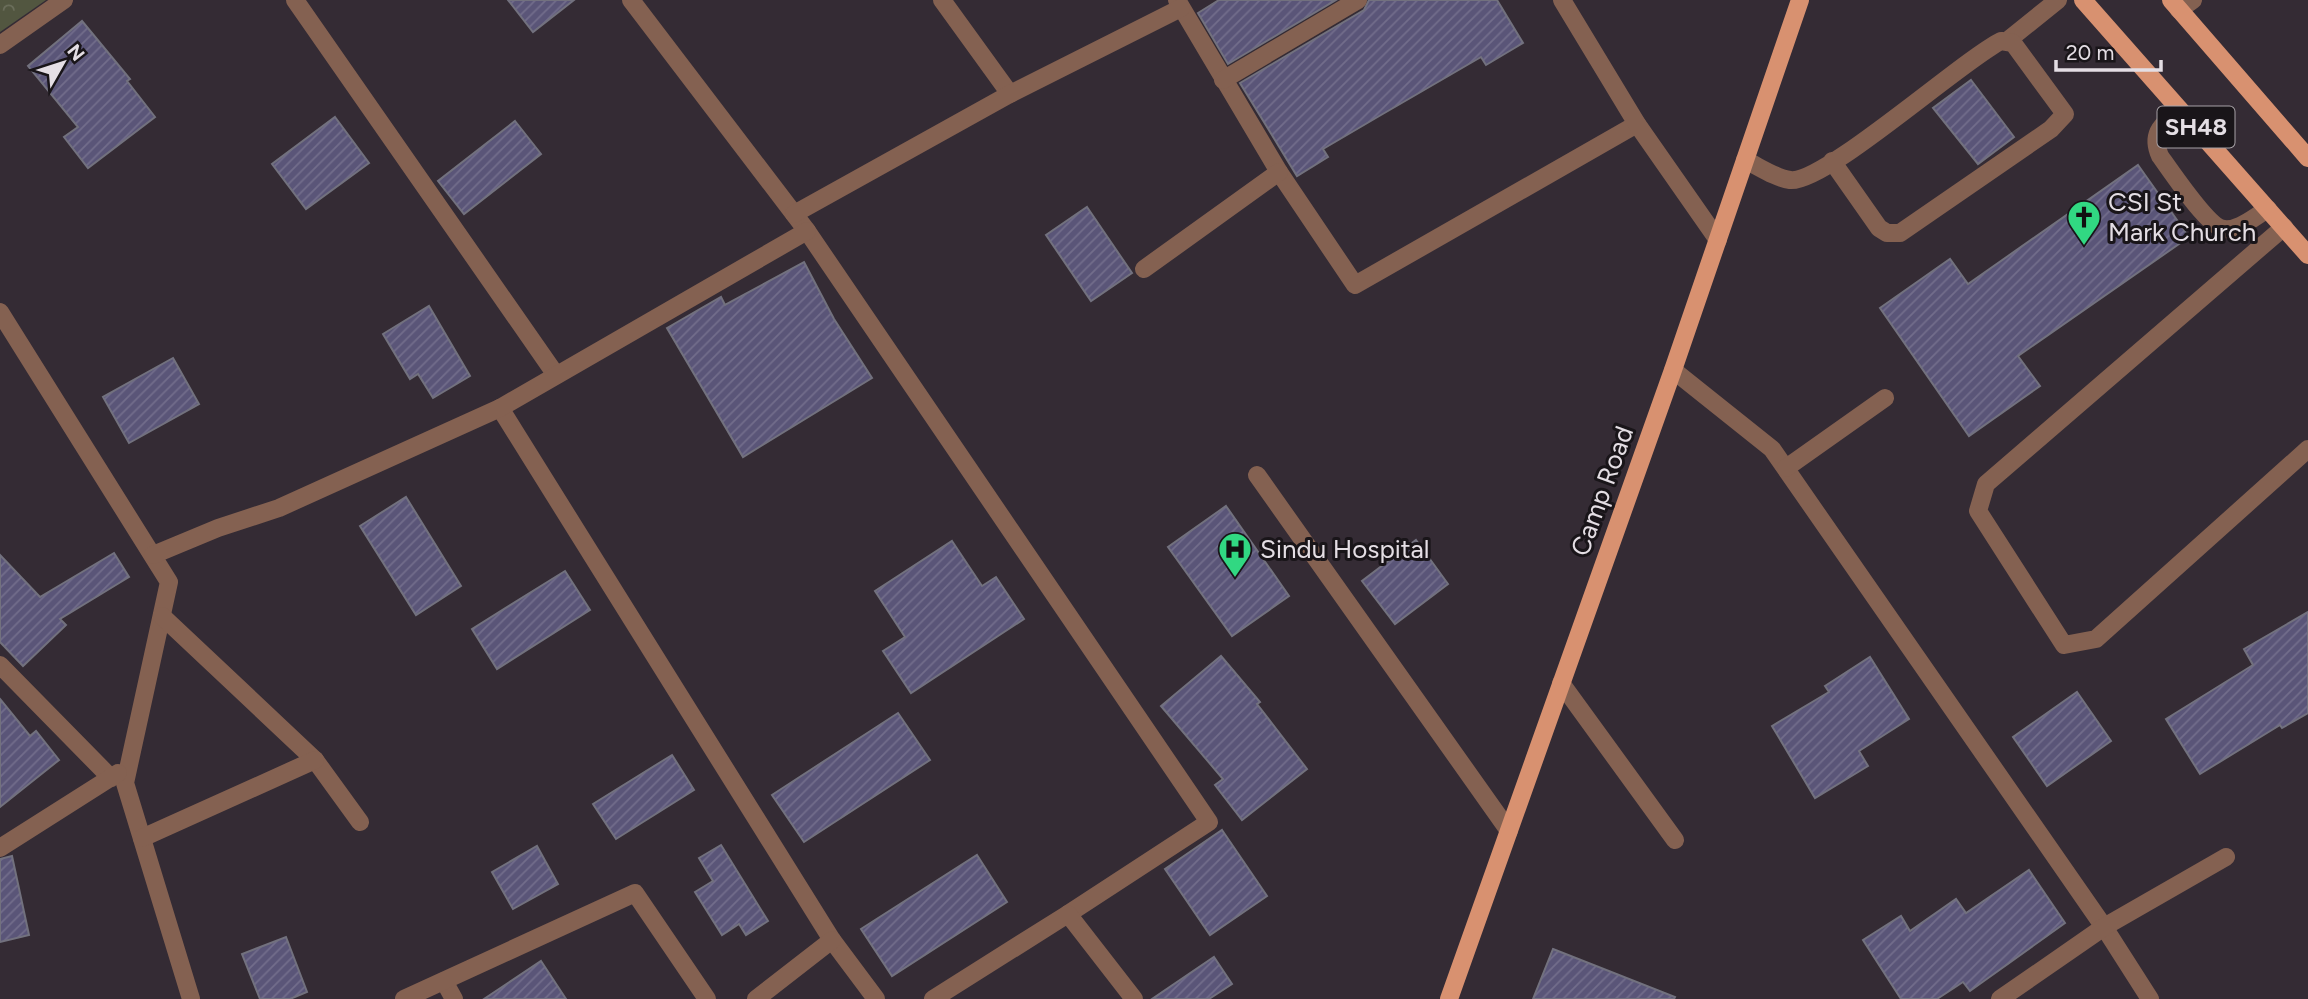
<svg xmlns="http://www.w3.org/2000/svg" width="2308" height="999" viewBox="0 0 2308 999" font-family="Figtree,sans-serif">
  <style>
    .forest { fill: url(#forest-crowns) }
    .building { fill: url(#building-hatch); stroke: #72717e; stroke-width: 2 }
    .lines { fill: none; stroke-linecap: round; stroke-linejoin: round }
    .minor { stroke: #846151; stroke-width: 18 }
    .major { stroke: #d89170; stroke-width: 18 }
    .labels { text-anchor: middle; stroke-width: 6; stroke-linejoin: round; paint-order: stroke }
    .shield { fill: #191519; stroke: #a7a2a7; stroke-width: 2 }
    .shield-label { font-size: 24px; font-weight: bold; fill: #e4dee4 }
    .poi-label { font-size: 26px; fill: #e4dee4; stroke: #191519; text-anchor: start }
    .street-label { font-size: 26px; fill: #e4dee4; stroke: #191519 }
  </style>
  <defs>
    <pattern id="forest-crowns" width="20" height="18" patternUnits="userSpaceOnUse" patternTransform="scale(1.75)"><rect width="20" height="18" fill="#525640"/><path d="M2 6a3 3 0 1 1 6 0M12 15a3 3 0 1 1 6 0" fill="none" stroke="#6b6e5b"/></pattern>
    <pattern id="building-hatch" width="6" height="6" patternUnits="userSpaceOnUse" patternTransform="scale(1.75)"><rect width="6" height="6" fill="#5a5578"/><path d="M-1 1l2-2M0 6l6-6M5 7l2-2" fill="none" stroke="#726d8b"/></pattern>
  </defs>
  <rect width="100%" height="100%" fill="#342b34"/>
  <polygon class="forest" points="0,0 46,0 0,32"/>
  <g class="building">
    <polygon points="508,0 574,0 533,32"/>
    <polygon points="1219,0 1336,0 1228,64 1198,13"/>
    <polygon points="1369,0 1497,0 1523,43 1486,65 1481,57 1381,115 1323,149 1328,157 1297,176 1240,83 1364,10"/>
    <polygon points="82,21 130,79 127,81 155,117 88,168 64,137 78,127 28,66"/>
    <polygon points="1971,80 2014,137 1978,164 1933,108"/>
    <polygon points="335,117 369,163 306,209 272,164"/>
    <polygon points="515,121 541,154 464,214 438,181"/>
    <polygon points="2138,165 2189,237 2018,356 2040,386 1969,436 1880,308 1950,259 1968,284"/>
    <polygon points="1087,207 1132,273 1091,301 1046,235"/>
    <polygon points="804,262 834,319 872,378 743,457 667,328 721,297 725,305"/>
    <polygon points="429,306 470,376 433,398 418,374 410,379 383,334"/>
    <polygon points="173,358 199,404 129,443 103,397"/>
    <polygon points="406,497 461,586 416,615 360,526"/>
    <polygon points="1226,506 1289,596 1232,636 1168,547"/>
    <polygon points="1416,540 1448,584 1395,624 1362,581"/>
    <polygon points="952,541 982,586 996,577 1024,619 911,693 883,651 905,637 875,591"/>
    <polygon points="114,553 129,577 60,619 66,625 23,666 0,642 0,555 40,597"/>
    <polygon points="565,571 590,610 497,669 472,629"/>
    <polygon points="2308,612 2308,713 2282,728 2280,725 2200,774 2166,719 2253,665 2244,649"/>
    <polygon points="1221,656 1260,702 1257,704 1307,769 1242,820 1215,785 1223,779 1161,706"/>
    <polygon points="1870,657 1909,719 1859,751 1868,766 1815,798 1772,726 1829,692 1825,686"/>
    <polygon points="2077,692 2111,741 2047,786 2013,737"/>
    <polygon points="0,699 30,736 36,731 59,760 0,807"/>
    <polygon points="898,713 930,760 804,842 772,795"/>
    <polygon points="672,755 694,790 616,839 593,804"/>
    <polygon points="1222,830 1267,896 1210,935 1165,869"/>
    <polygon points="721,845 768,921 746,935 739,924 722,935 695,892 713,881 699,858"/>
    <polygon points="537,846 558,884 513,909 492,872"/>
    <polygon points="977,855 1007,902 892,976 861,929"/>
    <polygon points="12,856 29,935 0,942 0,859"/>
    <polygon points="2029,870 2065,923 1970,991 1963,982 1937,999 1901,999 1863,940 1901,916 1910,931 1956,899 1966,913"/>
    <polygon points="286,937 307,992 290,999 260,999 242,954"/>
    <polygon points="1553,949 1675,997 1674,999 1533,999"/>
    <polygon points="1214,957 1232,984 1209,999 1152,999"/>
    <polygon points="541,961 566,999 484,999"/>
  </g>
  <g class="lines">
    <g class="minor">
      <polyline points="295,0 556,375"/>
      <polyline points="631,0 807,231 1209,822 1068,914"/>
      <polyline points="942,0 1010,94"/>
      <polyline points="1177,0 1279,172 1355,285 1637,124"/>
      <polyline points="1562,0 1637,124 1718,240"/>
      <polyline points="2179,10 2193,0"/>
      <polyline points="2007,41 2058,0"/>
      <polyline points="0,45 64,0"/>
      <polyline points="1223,80 1358,0"/>
      <path d="M2179,109c-17,16 -29,24 -19,47 11,15 48,71 64,73 15,2 31,-13 44,-20"/>
      <path d="M1745,160c13,6 30,18 45,20 33,5 171,-119 211,-139l12,2 52,71 -14,15 -151,104h-13l-8,-5 -47,-67"/>
      <polyline points="794,214 1010,94 1181,8"/>
      <polyline points="2284,227 1986,484 1978,511 2064,645 2096,639 2308,449"/>
      <polyline points="1144,269 1279,172"/>
      <polyline points="0,312 169,582 125,783 191,999"/>
      <polyline points="1673,370 1772,449 2104,927 2150,999"/>
      <polyline points="500,408 832,940 876,999"/>
      <polyline points="1786,468 1885,398"/>
      <polyline points="1257,475 1509,831"/>
      <polyline points="153,555 218,528 279,508 500,408 807,231"/>
      <polyline points="162,616 315,760 360,822"/>
      <polyline points="0,665 111,778"/>
      <polyline points="1561,683 1675,840"/>
      <polyline points="142,838 315,760"/>
      <polyline points="0,848 118,773"/>
      <polyline points="444,981 454,999"/>
      <polyline points="404,999 635,893 707,999"/>
      <polyline points="756,999 832,940"/>
      <polyline points="933,999 1068,914 1134,999"/>
      <polyline points="2000,999 2104,927 2226,857"/>
    </g>
    <g class="major">
      <polyline points="2083,0 2308,255"/>
      <polyline points="2171,0 2308,158"/>
      <polyline points="1449,999 1673,370 1800,0"/>
    </g>
  </g>
  <defs>
    <symbol id="church-pin" viewBox="-11 -11 22 30"><path d="M0 17L-7.5 6A9.5 9.5 0 1 1 7.5 6Z" fill="#31d882" stroke="#191519"/><path d="M-1.2-6h2.4v3.5h3.3v2.4h-3.3V6h-2.4V-.1h-3.3v-2.4h3.3Z" fill="#111"/></symbol>
    <symbol id="hospital-pin" viewBox="-11 -11 22 30"><path d="M0 17L-7.5 6A9.5 9.5 0 1 1 7.5 6Z" fill="#31d882" stroke="#191519"/><path d="M-5-5h3v3.5h4V-5h3V5h-3V1.5h-4V5h-3Z" fill="#111"/></symbol>
  </defs>
  <g fill-rule="evenodd">
    <use href="#church-pin" x="2065" y="198" width="38" height="52"/>
    <use href="#hospital-pin" x="1216" y="530" width="38" height="52"/>
  </g>
  <g class="labels">
    <rect class="shield" x="2157.5" y="106.5" width="77" height="41" rx="5"/>
    <g class="shield-label">
      <text x="2196" y="135">SH48</text>
    </g>
    <g class="poi-label">
      <text x="2108" y="211">CSI St<tspan x="2108" dy="30">Mark Church</tspan></text>
      <text x="1260" y="558">Sindu Hospital</text>
    </g>
    <g class="street-label">
      <text transform="translate(1602 491) rotate(-70)" y="9">Camp Road</text>
    </g>
  </g>
  <g transform="translate(63 63) rotate(51)" stroke="#191519" stroke-width="5" paint-order="stroke">
  <path d="M0-5L12 26L0 18L-12 26Z" fill="#e4dee4"/>
  <text y="-10" font-size="19" font-weight="bold" text-anchor="middle" fill="#e4dee4">N</text>
  </g>
  <path d="M2056 60v10h105v-10" fill="none" stroke="#e4dee4" stroke-width="3.5"/>
  <text x="2066" y="60" font-size="21" fill="#e4dee4" stroke="#191519" stroke-width="5" paint-order="stroke">20 m</text>
</svg>
